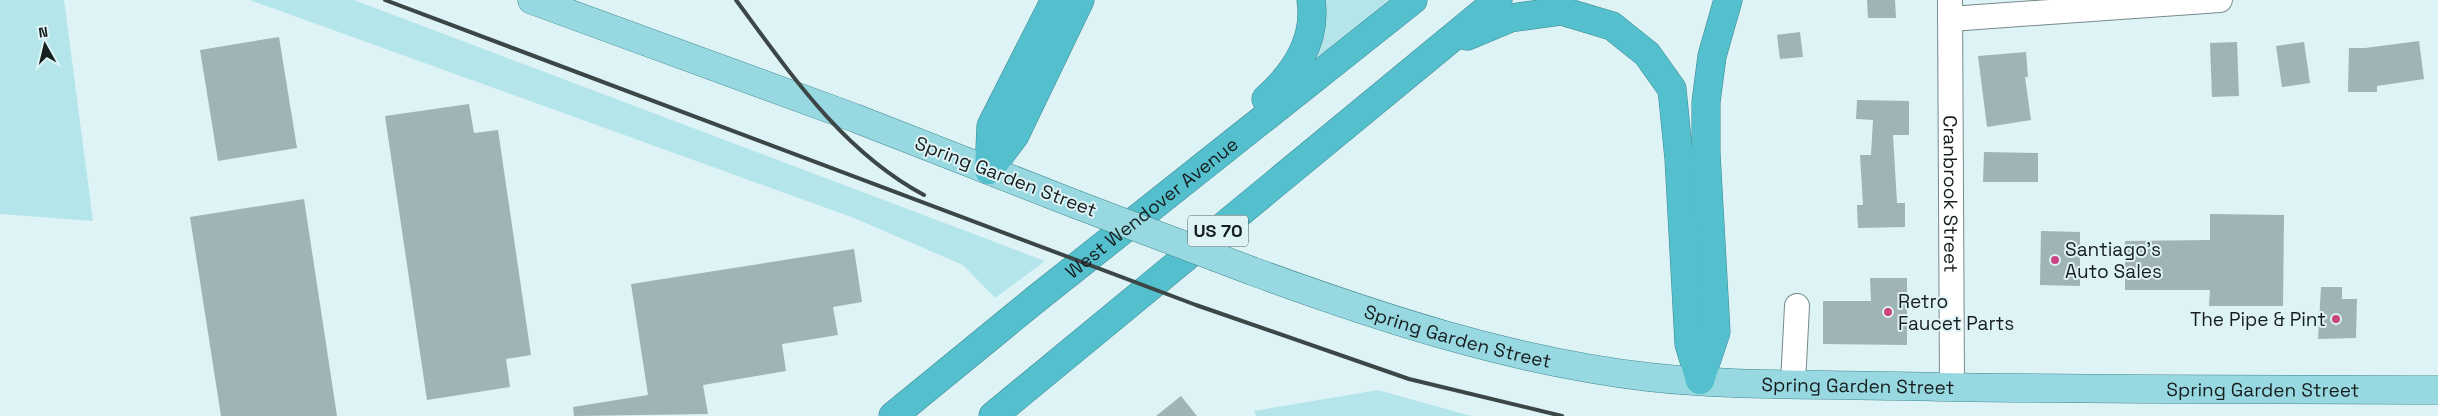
<svg xmlns="http://www.w3.org/2000/svg" width="2438" height="416" viewBox="0 0 2438 416" font-family="'Space Grotesk',sans-serif">
  <style>
    .green { fill: #b4e5eb }
    .building { fill: #a0b3b5 }
    .lines { fill: none; stroke-linecap: round; stroke-linejoin: round }
    .minor-casing { stroke: #778a8c; stroke-width: 26 }
    .major-casing { stroke: #3f8790; stroke-width: 29 }
    .highway-casing { stroke: #3f8790; stroke-width: 29 }
    .minor { stroke: #fff; stroke-width: 24 }
    .major { stroke: #98d9e1; stroke-width: 28 }
    .highway { stroke: #54c0cd; stroke-width: 28 }
    .rail { stroke: #3c4647; stroke-width: 4 }
    .major-bridge-casing { stroke: #3f8790; stroke-width: 29; stroke-linecap: butt }
    .major-bridge { stroke: #98d9e1; stroke-width: 28 }
    .poi-dot { fill: #cb4481; stroke: #def3f5; stroke-width: 2 }
    .labels { text-anchor: middle; stroke-width: 4; stroke-linejoin: round; paint-order: stroke }
    .shield { fill: #def3f5; stroke: #535e5f; stroke-width: 1 }
    .shield-label { font-size: 18px; font-weight: bold; fill: #171e1f }
    .street-label { font-size: 19px; fill: #171e1f; stroke: #def3f5 }
    .poi-label { font-size: 19px; fill: #171e1f; stroke: #def3f5; text-anchor: start }
  </style>
  <rect width="100%" height="100%" fill="#def3f5"/>
  <g class="green">
    <polygon points="0,0 64,0 93,221 0,214"/>
    <polygon points="250,0 354,0 1045,261 995,298 963,265 854,218"/>
    <polygon points="1323,0 1389,0 1305,73"/>
    <polygon points="1378,390 1471,416 1256,416 1254,411"/>
  </g>
  <g class="building">
    <polygon points="1867,0 1895,0 1896,18 1868,18"/>
    <polygon points="1800,32 1803,57 1780,59 1777,35"/>
    <polygon points="279,37 297,148 218,161 200,50"/>
    <polygon points="2419,41 2424,79 2377,86 2377,92 2348,92 2349,48 2365,48"/>
    <polygon points="2237,42 2239,96 2212,97 2210,43"/>
    <polygon points="2304,42 2310,83 2282,87 2276,46"/>
    <polygon points="2026,52 2028,77 2025,77 2031,120 1987,127 1978,56"/>
    <polygon points="1857,100 1909,101 1909,135 1893,135 1897,203 1905,203 1905,227 1858,228 1857,205 1863,205 1860,155 1871,155 1873,120 1856,119"/>
    <polygon points="469,104 474,133 498,130 531,355 506,359 510,387 427,400 385,116"/>
    <polygon points="1984,152 2038,153 2038,182 1983,182"/>
    <polygon points="304,199 337,416 221,416 190,217"/>
    <polygon points="2210,214 2284,215 2283,306 2209,306 2210,290 2125,290 2125,241 2210,240"/>
    <polygon points="2041,231 2080,232 2080,286 2040,285"/>
    <polygon points="854,249 862,302 833,307 838,335 782,344 786,371 703,385 708,414 574,416 573,407 648,395 631,284"/>
    <polygon points="1870,278 1907,278 1907,345 1823,344 1823,301 1871,301"/>
    <polygon points="2321,287 2342,287 2342,299 2357,299 2356,338 2318,339"/>
    <polygon points="1181,396 1197,416 1156,416"/>
  </g>
  <g class="lines">
    <defs>
      <g id="minor">
        <path id="s1" d="M1950,0l2,387"/>
        <polyline points="1950,19 2220,0"/>
        <polyline points="1793,383 1797,306"/>
      </g>
      <g id="major">
        <polyline points="532,0 855,118 1075,204"/>
        <path id="s2" d="M1252,271c129,47 259,90 396,106 81,9 165,7 247,9 181,4 362,3 543,4"/>
      </g>
      <g id="highway">
        <polyline points="1467,36 1510,18 1562,11 1612,26 1647,54 1672,89 1679,159 1689,344 1700,380"/>
        <path d="M1266,99c29,-26 51,-59 45,-99"/>
        <polyline points="989,170 1015,135 1080,0"/>
        <polyline points="989,170 991,126 1055,0"/>
        <polyline points="1700,380 1716,332 1706,153 1706,102 1712,56 1728,0"/>
        <path id="s3" d="M893,416l143,-117 377,-299"/>
        <polyline points="993,416 1498,0"/>
      </g>
    </defs>
    <use href="#minor" class="minor-casing"/>
    <use href="#major" class="major-casing"/>
    <use href="#highway" class="highway-casing"/>
    <use href="#minor" class="minor"/>
    <use href="#major" class="major"/>
    <use href="#highway" class="highway"/>
    <g class="rail">
      <polyline points="385,0 1196,305 1409,379 1562,416"/>
      <path d="M736,0c54,73 106,151 188,195"/>
    </g>
    <defs>
      <polyline id="major-bridge" points="1075,204 1252,271"/>
    </defs>
    <use href="#major-bridge" class="major-bridge-casing"/>
    <use href="#major-bridge" class="major-bridge"/>
  </g>
  <g class="poi-dot">
    <circle cx="2055" cy="260" r="5"/>
    <circle cx="1888" cy="312" r="5"/>
    <circle cx="2336" cy="319" r="5"/>
  </g>
  <g class="labels">
    <rect class="shield" x="1188" y="215.5" width="60" height="31" rx="4"/>
    <g class="shield-label">
      <text x="1218" y="237">US 70</text>
    </g>
    <g class="street-label">
      <text transform="translate(1006 176) rotate(21)" y="7">Spring Garden Street</text>
      <text dy="7" stroke="none"><textPath href="#s1" startOffset="194">Cranbrook Street</textPath></text>
      <text dy="7" stroke="none"><textPath href="#s3" startOffset="332">West Wendover Avenue</textPath></text>
      <text dy="7" stroke="none"><textPath href="#s2" startOffset="216">Spring Garden Street</textPath></text>
      <text dy="7" stroke="none"><textPath href="#s2" startOffset="621">Spring Garden Street</textPath></text>
      <text dy="7" stroke="none"><textPath href="#s2" startOffset="1026">Spring Garden Street</textPath></text>
    </g>
    <g class="poi-label">
      <text x="2065" y="256">Santiago's<tspan x="2065" dy="22">Auto Sales</tspan></text>
      <text x="1898" y="308">Retro<tspan x="1898" dy="22">Faucet Parts</tspan></text>
      <text x="2326" y="326" text-anchor="end">The Pipe &amp; Pint</text>
    </g>
  </g>
  <g transform="translate(45 45) rotate(352)" stroke="#def3f5" stroke-width="4" paint-order="stroke">
  <path d="M0-4L9 19L0 12L-9 19Z" fill="#171e1f"/>
  <text y="-8" font-size="14" font-weight="bold" text-anchor="middle" fill="#171e1f">N</text>
  </g>
</svg>
